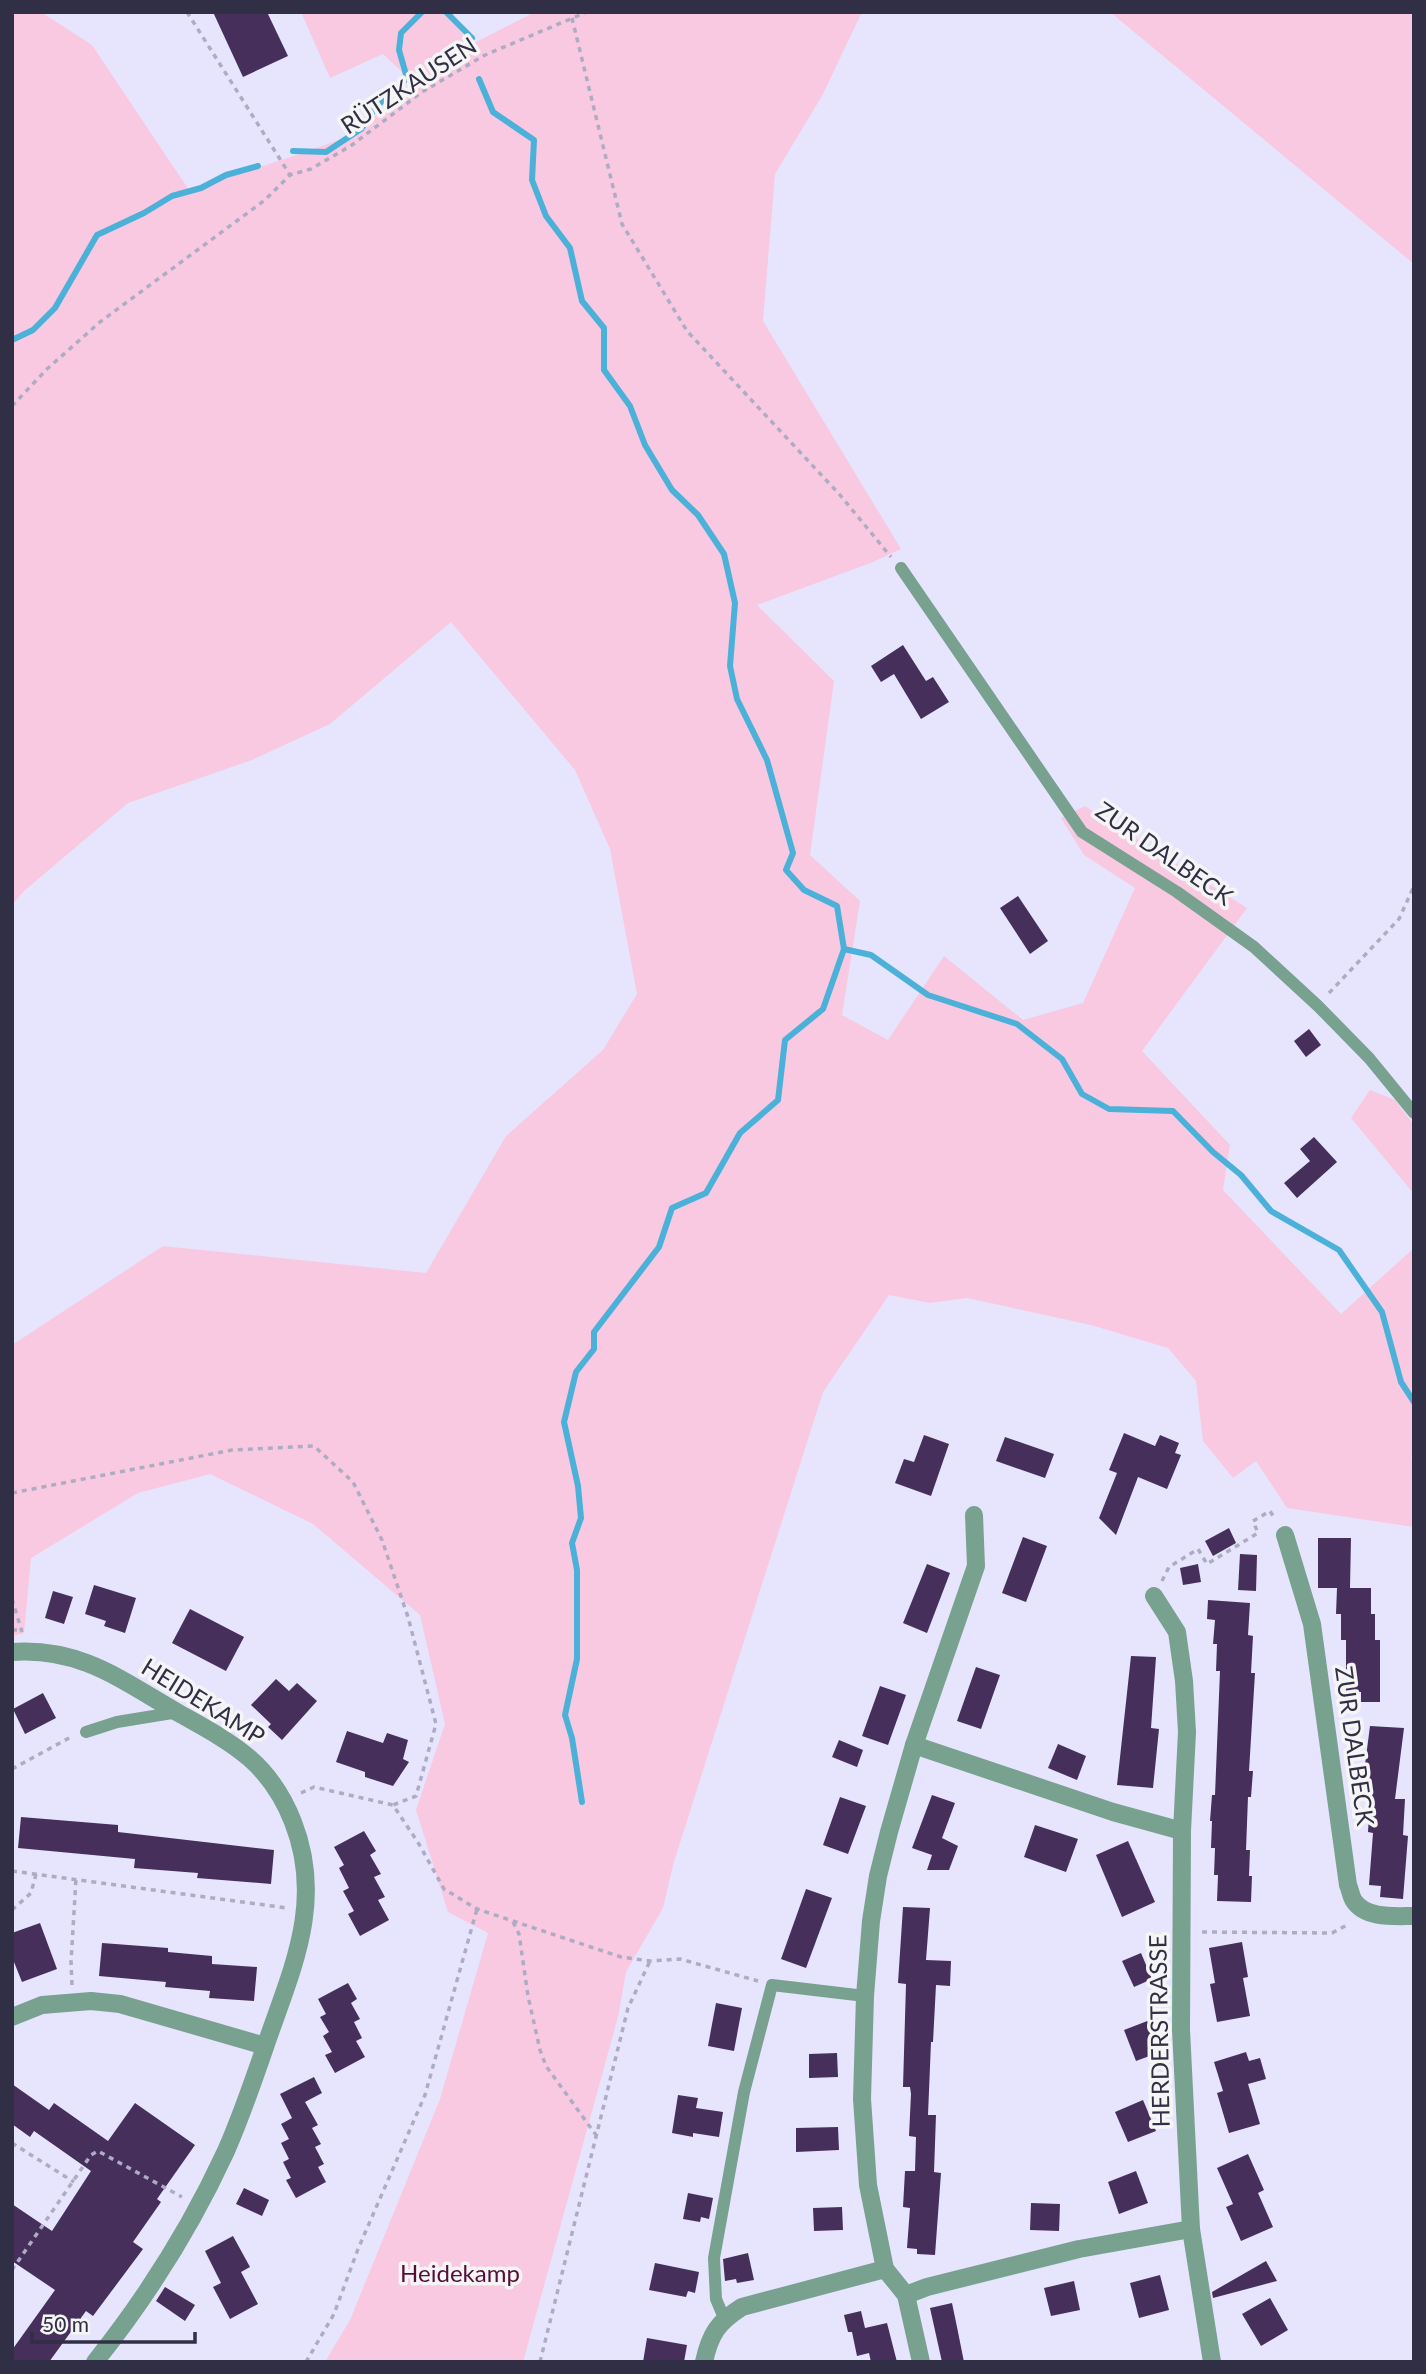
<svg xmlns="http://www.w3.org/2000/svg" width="1426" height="2374" viewBox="0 0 1426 2374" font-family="Lato,sans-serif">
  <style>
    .green { fill: #f9c9e1 }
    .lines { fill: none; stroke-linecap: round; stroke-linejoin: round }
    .stream { stroke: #4cb1d9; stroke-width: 6 }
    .building { fill: #472f5c }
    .path { stroke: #aeacc4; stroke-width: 3.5; stroke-dasharray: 5 5; stroke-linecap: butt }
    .service { stroke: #79a190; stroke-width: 12 }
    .minor { stroke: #79a190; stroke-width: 18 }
    .labels { text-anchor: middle; stroke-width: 7; stroke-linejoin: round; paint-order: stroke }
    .street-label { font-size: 24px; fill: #312f46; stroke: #f5f5f5 }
    .park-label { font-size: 24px; fill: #550e3a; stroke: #f5f5f5 }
  </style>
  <rect width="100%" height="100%" fill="#e6e5fd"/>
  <g class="green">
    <polygon points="12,12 41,12 92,45 189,190 294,156 347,137 415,84 383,54 330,78 301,12 452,12 468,46 535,12 862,12 822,96 775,174 763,321 901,549 873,562 757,605 834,681 810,855 860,901 842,1015 888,1040 944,956 1023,1020 1083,1003 1135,888 1084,855 1061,818 1085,806 1247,908 1142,1051 1230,1145 1223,1190 1341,1314 1414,1248 1414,1449 1411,1457 1414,1458 1414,1527 1287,1508 1256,1461 1233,1478 1203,1441 1196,1381 1168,1348 1091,1325 967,1298 930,1303 889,1295 823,1392 673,1865 663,1908 626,1972 618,2017 523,2362 325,2362 350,2320 440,2099 488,1933 448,1912 416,1810 445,1724 420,1615 313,1524 210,1474 138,1493 31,1558 24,1633 12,1636 12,1345 163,1246 426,1273 506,1136 603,1050 637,994 610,849 575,770 451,622 330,724 252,760 128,803 24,891 12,905"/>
    <polygon points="1110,12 1414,12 1414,264"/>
    <polygon points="1370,1090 1395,1100 1414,1125 1414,1194 1351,1118"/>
  </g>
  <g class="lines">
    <g class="stream">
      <polyline points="446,12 472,38"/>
      <polyline points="479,79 493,112 534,140 532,180 546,216 570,248 582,301 604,328 604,370 630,406 645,445 672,490 698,515 724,554 735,603 730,666 737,699 767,760 793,853 786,870 804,890 837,906 844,949 871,955 928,995 1017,1024 1062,1059 1082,1094 1109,1109 1173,1111 1213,1152 1241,1175 1271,1211 1339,1250 1382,1312 1401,1382 1414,1402"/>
      <polyline points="293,151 326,152 361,129 376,107 407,78 399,50 401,33 422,12"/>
      <polyline points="12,340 33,330 55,308 97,235 144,213 172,196 201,188 226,175 258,166"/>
      <polyline points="582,1802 572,1738 565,1715 577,1659 577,1570 572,1543 581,1518 578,1486 564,1422 576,1372 594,1349 594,1332 659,1247 672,1208 706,1193 740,1133 778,1100 785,1040 823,1009 844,949"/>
    </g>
  </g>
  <g class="building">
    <polygon points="213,12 267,12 288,56 243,77"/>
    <polygon points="903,645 926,681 933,677 949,702 921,719 894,674 881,682 871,666"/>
    <polygon points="1018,896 1048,941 1030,954 1000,908"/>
    <polygon points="1309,1029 1321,1045 1306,1057 1294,1041"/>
    <polygon points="1314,1137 1337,1162 1297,1198 1284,1183 1310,1161 1300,1149"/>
    <polygon points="1124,1433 1155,1446 1160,1435 1179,1443 1175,1453 1181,1455 1167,1489 1138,1477 1116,1535 1099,1518 1117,1473 1109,1470"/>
    <polygon points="924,1435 949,1444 931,1496 895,1483 904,1459 914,1462"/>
    <polygon points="1005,1437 1054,1454 1045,1478 996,1461"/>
    <polygon points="1229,1528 1236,1543 1213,1556 1205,1541"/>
    <polygon points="1023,1537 1047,1546 1026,1602 1002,1593"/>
    <polygon points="1318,1538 1351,1538 1350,1588 1371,1588 1371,1614 1375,1614 1375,1640 1380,1640 1380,1702 1361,1702 1361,1692 1346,1692 1346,1640 1341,1640 1341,1614 1336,1614 1337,1588 1318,1588"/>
    <polygon points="1240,1554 1257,1555 1256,1591 1238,1590"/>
    <polygon points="927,1564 950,1573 927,1633 903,1623"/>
    <polygon points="1198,1564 1201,1582 1183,1585 1180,1568"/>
    <polygon points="94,1585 136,1598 125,1633 104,1626 106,1621 85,1614"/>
    <polygon points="53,1591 73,1597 64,1624 45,1618"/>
    <polygon points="1208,1600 1250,1603 1248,1635 1253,1636 1251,1673 1255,1673 1249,1771 1253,1771 1251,1797 1248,1797 1246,1850 1250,1850 1249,1876 1252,1876 1251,1902 1217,1901 1218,1875 1214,1875 1215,1848 1211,1848 1212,1821 1210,1821 1212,1795 1215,1795 1220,1671 1216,1671 1217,1644 1213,1644 1215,1620 1207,1619"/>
    <polygon points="190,1609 244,1637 226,1671 172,1643"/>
    <polygon points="1131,1656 1156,1657 1151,1728 1159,1729 1153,1788 1117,1785"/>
    <polygon points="976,1667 1000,1675 981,1729 957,1721"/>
    <polygon points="276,1679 289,1691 297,1683 317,1701 282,1740 268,1727 271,1724 251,1705"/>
    <polygon points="880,1686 906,1695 888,1745 862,1736"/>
    <polygon points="43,1693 56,1718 25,1734 13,1709"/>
    <polygon points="1370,1726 1404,1728 1395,1799 1405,1799 1403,1835 1408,1836 1403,1899 1380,1897 1381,1886 1369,1885 1373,1833 1368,1832 1370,1797 1361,1796"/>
    <polygon points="347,1731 383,1743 387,1733 408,1740 403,1759 409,1762 393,1786 365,1777 365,1772 336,1762"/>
    <polygon points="839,1740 863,1750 857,1767 832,1757"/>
    <polygon points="1058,1744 1086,1756 1077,1780 1048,1768"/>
    <polygon points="932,1795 955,1803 942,1838 958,1846 949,1870 927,1870 932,1855 912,1848"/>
    <polygon points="840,1797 866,1806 848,1854 823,1845"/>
    <polygon points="21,1817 118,1825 118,1832 274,1850 271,1884 197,1878 198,1873 134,1868 135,1859 18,1848"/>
    <polygon points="1035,1825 1078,1839 1066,1872 1024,1857"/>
    <polygon points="364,1831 376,1851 370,1855 381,1874 374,1877 385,1897 378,1900 389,1920 360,1936 348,1914 354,1911 343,1891 349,1888 339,1868 344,1865 334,1847"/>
    <polygon points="1128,1841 1155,1902 1122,1917 1096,1855"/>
    <polygon points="806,1889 832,1898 806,1968 781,1959"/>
    <polygon points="903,1907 930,1908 926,1960 951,1961 950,1986 936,1985 933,2042 931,2042 928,2115 936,2115 934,2172 941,2173 935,2255 917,2254 917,2249 907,2248 910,2208 903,2207 905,2171 915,2171 916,2137 909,2136 911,2094 910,2087 903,2087 906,1984 898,1983"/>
    <polygon points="40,1923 57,1969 22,1982 12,1957 12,1933"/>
    <polygon points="1242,1942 1248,1977 1243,1978 1250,2016 1217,2022 1210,1984 1215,1983 1209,1948"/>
    <polygon points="102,1943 168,1948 168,1952 212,1956 212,1964 257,1967 254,2001 209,1998 210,1991 165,1987 166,1982 99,1976"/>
    <polygon points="1141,1953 1152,1979 1134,1987 1122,1961"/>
    <polygon points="348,1983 357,1999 351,2003 360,2019 354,2022 362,2038 356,2041 365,2057 335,2073 325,2055 332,2052 323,2036 329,2032 320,2017 326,2014 318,1999"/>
    <polygon points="716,2003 742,2008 734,2051 708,2046"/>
    <polygon points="1150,2020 1163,2051 1136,2061 1124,2030"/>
    <polygon points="1246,2052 1249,2061 1260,2058 1266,2079 1248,2084 1260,2124 1229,2133 1217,2093 1223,2091 1214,2062"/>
    <polygon points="837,2053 838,2077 809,2078 809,2054"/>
    <polygon points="314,2077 322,2093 305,2102 318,2125 312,2128 321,2144 315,2147 324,2164 318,2167 326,2182 296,2198 286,2180 291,2178 283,2162 289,2159 281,2143 289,2139 281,2124 292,2118 280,2094"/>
    <polygon points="12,2084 49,2110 54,2103 108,2141 135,2103 195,2145 157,2199 161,2202 133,2242 143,2249 93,2316 86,2311 49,2362 12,2362 12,2350 55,2290 12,2261 12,2204 52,2231 91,2171 34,2131 30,2137 12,2124"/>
    <polygon points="678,2095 698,2098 696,2108 723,2112 719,2137 693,2133 693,2137 672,2133"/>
    <polygon points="1143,2100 1156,2131 1128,2142 1115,2112"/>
    <polygon points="838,2127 839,2150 796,2152 796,2128"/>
    <polygon points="1248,2154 1264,2190 1258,2193 1273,2227 1241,2241 1226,2207 1233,2204 1217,2168"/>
    <polygon points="1136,2171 1148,2203 1119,2214 1108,2182"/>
    <polygon points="244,2188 269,2200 262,2216 236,2204"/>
    <polygon points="688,2193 713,2198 709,2219 701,2217 700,2222 683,2219"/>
    <polygon points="1031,2203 1060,2204 1059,2231 1030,2230"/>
    <polygon points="842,2207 843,2230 814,2231 813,2208"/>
    <polygon points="233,2236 250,2267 241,2272 258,2304 230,2319 213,2287 221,2283 205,2251"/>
    <polygon points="748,2253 754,2280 737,2283 736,2279 725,2281 723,2259"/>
    <polygon points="1266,2261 1277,2281 1213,2298 1212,2292"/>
    <polygon points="655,2263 699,2272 695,2293 688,2291 686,2297 649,2290"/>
    <polygon points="1160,2275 1169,2310 1139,2318 1130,2283"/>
    <polygon points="1074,2281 1080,2310 1051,2316 1044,2288"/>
    <polygon points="165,2287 195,2305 185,2321 156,2301"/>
    <polygon points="1270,2298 1288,2330 1261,2346 1242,2314"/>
    <polygon points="952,2303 957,2327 964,2362 942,2362 930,2308"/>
    <polygon points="861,2311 865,2328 887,2323 897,2362 871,2362 869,2353 857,2356 852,2332 848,2332 844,2315"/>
    <polygon points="647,2338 687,2345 684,2362 643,2362"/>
  </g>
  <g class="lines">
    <g class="path">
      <polyline points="187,12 290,175"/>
      <polyline points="572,18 622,224 687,331 840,495 891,557"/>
      <polyline points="12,406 47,369 100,322 265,200 290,175 311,169 352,145 422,92 485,55 587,12"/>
      <polyline points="1329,993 1399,919 1414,886"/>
      <polyline points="12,1493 232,1450 314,1446 353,1482 382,1540 408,1617 436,1724 416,1796 393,1805"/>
      <polyline points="1162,1581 1169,1567 1198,1549 1207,1564 1258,1533 1253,1521 1270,1511 1275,1519"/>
      <polyline points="12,1599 22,1632"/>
      <polyline points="12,1630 22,1630"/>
      <polyline points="12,1769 71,1737"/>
      <polyline points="301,1793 314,1787 393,1805 419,1844 444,1889 477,1909 621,1957 650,1961 680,1959 758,1981"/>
      <polyline points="12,1871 287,1908"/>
      <polyline points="12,1910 31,1893 36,1874"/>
      <polyline points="513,1922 519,1934 528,1996 540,2050 546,2066 596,2135"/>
      <polyline points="1202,1932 1332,1933 1349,1924"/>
      <polyline points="72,1985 71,1962 76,1879"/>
      <polyline points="12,2143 74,2182"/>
      <polyline points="12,2270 91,2155 98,2151 182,2197"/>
      <polyline points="306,2362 334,2314 358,2249 425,2095 477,1909"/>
      <polyline points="540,2362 628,2008 650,1961"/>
    </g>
    <g class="service">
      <polyline points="901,568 1082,832 1177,892 1254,947 1318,1006 1369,1058 1414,1113"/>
      <polyline points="86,1732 117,1722 178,1712"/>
      <polyline points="724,2318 716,2299 714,2258 744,2092 772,1985 865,1996"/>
    </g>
    <g class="minor">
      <path d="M1285,1535l27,89 36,261c2,4 3,12 6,16 12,18 41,15 60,15"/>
      <polyline points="1154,1596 1177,1632 1184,1681 1187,1732 1182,1831 1181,2030 1191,2229 1212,2362"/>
      <path d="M12,1652c70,-5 112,30 170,63 52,29 88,48 111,107 32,81 -2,149 -28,225 -12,35 -24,70 -39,104 -34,74 -80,147 -131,211"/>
      <polyline points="914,1745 1113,1812 1182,1831"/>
      <polyline points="12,2017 42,2005 91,2001 120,2004 265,2046"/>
      <polyline points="906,2295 927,2287 1079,2249 1191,2229"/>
      <path d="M704,2362c6,-28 14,-40 38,-55l143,-38"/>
      <polyline points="921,2362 906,2295 885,2269 868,2185 862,2099 865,1996 871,1921 878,1876 889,1832 914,1745 976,1566 974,1515"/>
    </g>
  </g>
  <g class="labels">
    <g class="street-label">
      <text transform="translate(409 86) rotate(-33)" y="8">RÜTZKAUSEN</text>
      <text transform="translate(1164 854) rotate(35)" y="8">ZUR DALBECK</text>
      <text transform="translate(203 1702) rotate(32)" y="8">HEIDEKAMP</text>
      <text transform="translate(1354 1746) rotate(82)" y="8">ZUR DALBECK</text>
      <text transform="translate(1160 2031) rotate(-91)" y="8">HERDERSTRASSE</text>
    </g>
    <g class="park-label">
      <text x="460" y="2282">Heidekamp</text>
    </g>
  </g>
  <rect width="1426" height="2374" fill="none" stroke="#312f46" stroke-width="28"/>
  <path d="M32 2332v10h163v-10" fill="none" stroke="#312f46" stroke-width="3.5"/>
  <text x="42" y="2332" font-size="21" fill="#312f46" stroke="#f5f5f5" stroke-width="5" paint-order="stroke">50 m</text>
</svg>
